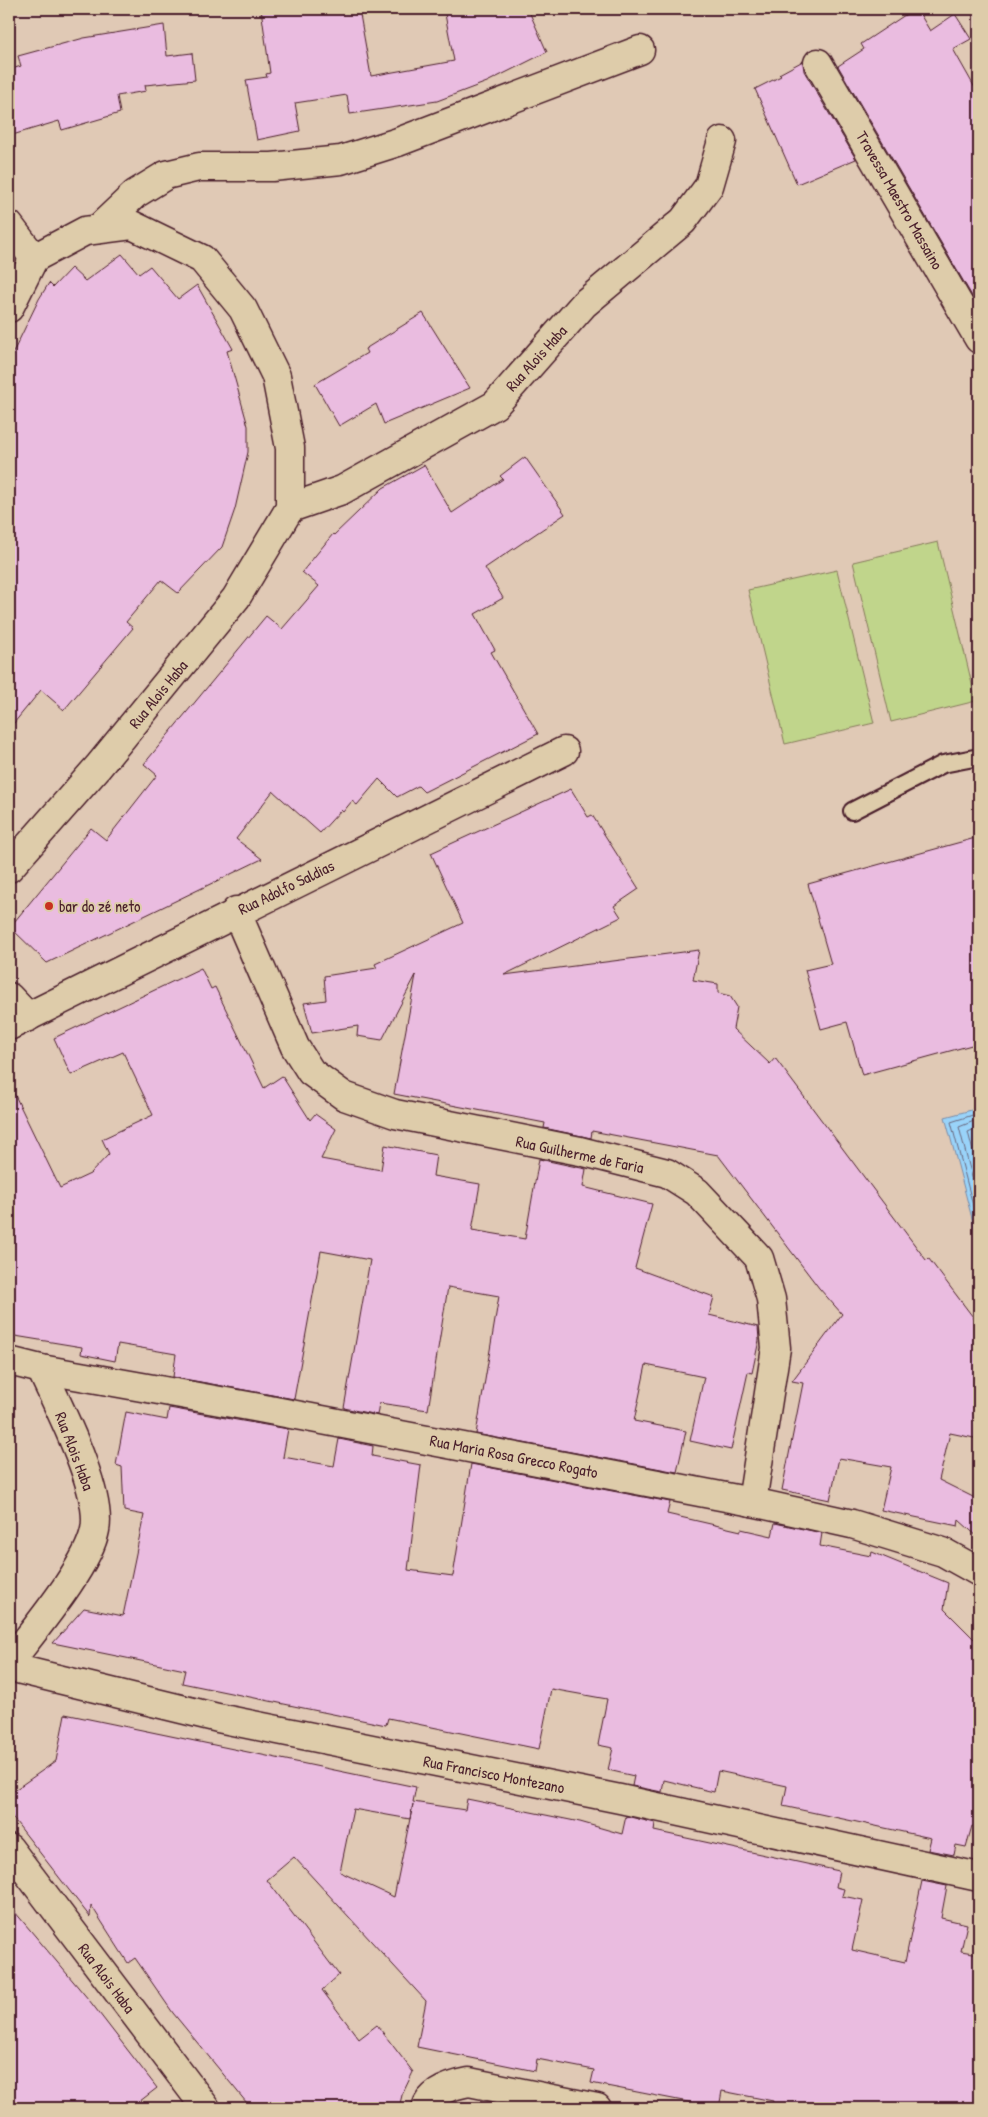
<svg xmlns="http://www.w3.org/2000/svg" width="988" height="2117" viewBox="0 0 988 2117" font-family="'Patrick Hand',sans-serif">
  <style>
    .green { fill: #c0d58b; stroke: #857a5b }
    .water { fill: #99d3f9; stroke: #798ba7 }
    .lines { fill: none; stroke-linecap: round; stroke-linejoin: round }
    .shore { stroke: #6a677d; stroke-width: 1 }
    .building { fill: #eabce0; stroke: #4a1f2b; fill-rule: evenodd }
    .lane-casing { stroke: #4a1f2b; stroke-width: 20 }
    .street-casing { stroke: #4a1f2b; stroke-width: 31 }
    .lane { stroke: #deccaa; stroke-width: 16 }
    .street { stroke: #deccaa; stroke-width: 28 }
    .poi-dot { fill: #c8321e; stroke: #deccaa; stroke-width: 2 }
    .labels { text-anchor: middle; stroke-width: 4; stroke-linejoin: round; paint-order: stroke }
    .street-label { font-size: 16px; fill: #4a1f2b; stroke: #deccaa }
    .poi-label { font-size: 16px; fill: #4a1f2b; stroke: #deccaa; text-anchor: start }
  </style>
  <rect width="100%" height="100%" fill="#e0c9b5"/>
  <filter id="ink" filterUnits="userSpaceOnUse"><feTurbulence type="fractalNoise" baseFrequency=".02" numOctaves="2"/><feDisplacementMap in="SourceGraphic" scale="10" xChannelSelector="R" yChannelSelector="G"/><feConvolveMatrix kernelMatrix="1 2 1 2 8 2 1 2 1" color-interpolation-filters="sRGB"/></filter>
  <g filter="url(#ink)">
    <g class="green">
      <polygon points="938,542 976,701 891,722 853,562"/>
      <polygon points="837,570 874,723 785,744 748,590"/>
    </g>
    <polygon class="water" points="979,1108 979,1241 978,1241 945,1117"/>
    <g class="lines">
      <g class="shore">
        <polyline points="979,1113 951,1122 979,1228"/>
        <polyline points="979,1119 959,1127 979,1204"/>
        <polyline points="979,1127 968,1132 979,1175"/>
      </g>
    </g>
    <g class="building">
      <polygon points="261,9 359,9 371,76 454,61 444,9 528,9 547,52 487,82 437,101 350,114 347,95 295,103 300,131 257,140 246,80 267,77 266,74 270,73"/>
      <polygon points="914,9 917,9 930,31 955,14 971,39 953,49 979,95 979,308 838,66 864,49 861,44"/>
      <polygon points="164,25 167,56 192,53 195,80 145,85 146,91 117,96 120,113 62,130 59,121 9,136 9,70 21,66 18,56 84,38"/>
      <polygon points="803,61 804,71 856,159 797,184 755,89 781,76 779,74"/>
      <polygon points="122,254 139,274 150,266 178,299 197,285 233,349 227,351 248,426 248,452 235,509 222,547 178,593 161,580 126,622 133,628 64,710 41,690 9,729 9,361 39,299 49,283 53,287 71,268 85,281"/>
      <polygon points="423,313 470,388 384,424 376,404 339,426 315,384 367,353 365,349"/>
      <polygon points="525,457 565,514 485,568 503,598 475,614 495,650 491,652 538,734 424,792 418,786 397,797 379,779 357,805 352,801 343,812 341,810 320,833 273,791 236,839 262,859 47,963 10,927 91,828 106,840 157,775 144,764 266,616 282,629 319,586 302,572 333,534 334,535 383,488 424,465 452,513 503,479 500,476"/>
      <polygon points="571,789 588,817 592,815 639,889 614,906 621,917 504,975 699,950 693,980 718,984 718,993 730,996 737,1007 733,1029 770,1064 775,1058 926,1260 929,1259 979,1325 979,1439 950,1433 939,1480 979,1500 979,1538 959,1520 958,1526 881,1510 891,1467 839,1458 830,1500 782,1490 803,1383 792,1381 842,1314 819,1288 718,1155 592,1131 591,1138 544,1128 545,1123 394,1094 416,975 382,1040 357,1036 358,1026 312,1033 304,1003 326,1000 324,976 377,968 375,964 463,923 431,853"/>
      <polygon points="979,837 979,1043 862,1075 847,1022 821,1029 805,970 831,964 808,884"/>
      <polygon points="201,968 211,989 215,987 264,1088 282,1076 310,1120 315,1114 336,1129 321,1159 381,1170 385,1145 436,1155 433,1176 480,1184 472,1230 525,1239 539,1159 586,1169 583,1187 652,1204 635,1268 714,1297 709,1315 758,1327 759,1340 752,1373 748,1372 731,1450 690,1441 704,1377 646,1365 634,1421 686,1431 677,1472 476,1434 499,1296 448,1287 428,1410 379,1403 377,1415 344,1408 370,1260 321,1251 294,1399 173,1377 176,1354 118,1344 115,1361 81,1354 82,1347 9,1335 9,1083 60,1188 90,1174 109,1154 102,1139 153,1115 123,1052 71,1075 54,1038"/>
      <polygon points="169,1408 288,1429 283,1457 334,1466 339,1439 373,1446 372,1456 421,1465 408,1570 453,1576 471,1464 670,1502 667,1514 741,1531 741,1529 772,1536 775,1523 822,1533 820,1546 871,1556 872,1552 948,1583 944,1609 979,1644 979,1828 972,1826 966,1847 956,1845 954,1855 928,1850 931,1838 783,1806 787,1786 718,1771 714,1792 664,1780 662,1792 632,1786 634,1776 608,1770 613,1748 598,1745 607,1699 551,1689 539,1749 388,1718 386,1725 182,1683 185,1670 53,1643 84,1608 123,1616 144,1515 124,1511 122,1467 116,1465 126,1412 167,1420"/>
      <path d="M65,1714l351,73 -3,15 52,8 2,-11 113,23 42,12 4,-18 29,7 -1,8 185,40 -3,16 8,2 -2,7 21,4 -11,50 53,12 17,-81 25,5 -6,32 26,6 -6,27 18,3v154h-207l1,-7 -51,-10 -3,17 -128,-25 3,-13 -57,-11 -2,12 -118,-24 9,-46 -132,-144 -27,23 72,95 -17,15 37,49 18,-14 36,47 -11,23 -3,13h-148l-78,-95 -38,-55 -7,5 -37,-58 -1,12 -81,-104v-19l47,-33zM413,1804l-19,93 -54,-25 13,-63 57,10z"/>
      <polygon points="9,1905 89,2000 157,2088 131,2108 9,2108"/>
    </g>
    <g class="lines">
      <defs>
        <polyline id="lane" points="852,811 943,764 979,757"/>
        <g id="street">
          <polyline points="818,63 979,339"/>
          <polyline points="9,225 34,258"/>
          <polyline points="98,229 135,194 166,175 199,167 272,167 341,160 398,142 640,50"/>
          <polyline points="9,308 34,258"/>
          <polyline points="290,508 342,490 495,405 584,304 683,221 709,186 722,141"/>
          <polyline points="9,868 98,767 236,598 290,508 290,448 276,376 243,309 202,259 132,225 85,231 34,258"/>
          <polyline points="236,911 295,1047 311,1072 344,1096 395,1114 580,1151 667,1173 697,1192 759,1258 771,1299 776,1348 752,1502"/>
          <polyline points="9,997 28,1017"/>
          <polyline points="9,1026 564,751"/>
          <polyline points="9,1361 41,1369 254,1407 752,1502 852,1524 943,1552 979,1572"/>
          <path d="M9,1663c23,-31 79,-96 86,-133 8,-38 -37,-124 -54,-161"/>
          <polyline points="9,1667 218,1718 620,1799 979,1877"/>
          <polyline points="9,1848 206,2108"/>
          <path d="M426,2108c5,-17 27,-23 43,-26l128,26"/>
        </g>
      </defs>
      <use href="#lane" class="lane-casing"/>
      <use href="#street" class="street-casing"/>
      <use href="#lane" class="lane"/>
      <use href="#street" class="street"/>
    </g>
  </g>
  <circle class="poi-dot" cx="49" cy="906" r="5"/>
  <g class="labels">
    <g class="street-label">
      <text transform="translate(900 200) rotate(60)" y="6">Travessa Maestro Massaino</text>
      <text transform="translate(536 358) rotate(-48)" y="6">Rua Alois Haba</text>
      <text transform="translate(158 694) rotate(-51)" y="6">Rua Alois Haba</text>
      <text transform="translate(286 887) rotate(-26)" y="6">Rua Adolfo Saldias</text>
      <text transform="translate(580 1154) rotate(12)" y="6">Rua Guilherme de Faria</text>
      <text transform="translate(75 1451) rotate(69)" y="6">Rua Alois Haba</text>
      <text transform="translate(514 1456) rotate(11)" y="6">Rua Maria Rosa Grecco Rogato</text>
      <text transform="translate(494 1774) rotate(11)" y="6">Rua Francisco Montezano</text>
      <text transform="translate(107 1978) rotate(53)" y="6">Rua Alois Haba</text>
    </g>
    <g class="poi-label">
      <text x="59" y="912">bar do zé neto</text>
    </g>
  </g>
  <rect width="988" height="2117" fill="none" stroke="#deccaa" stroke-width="30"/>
  <rect x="15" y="15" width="958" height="2087" fill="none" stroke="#4a1f2b" stroke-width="2" filter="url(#ink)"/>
</svg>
